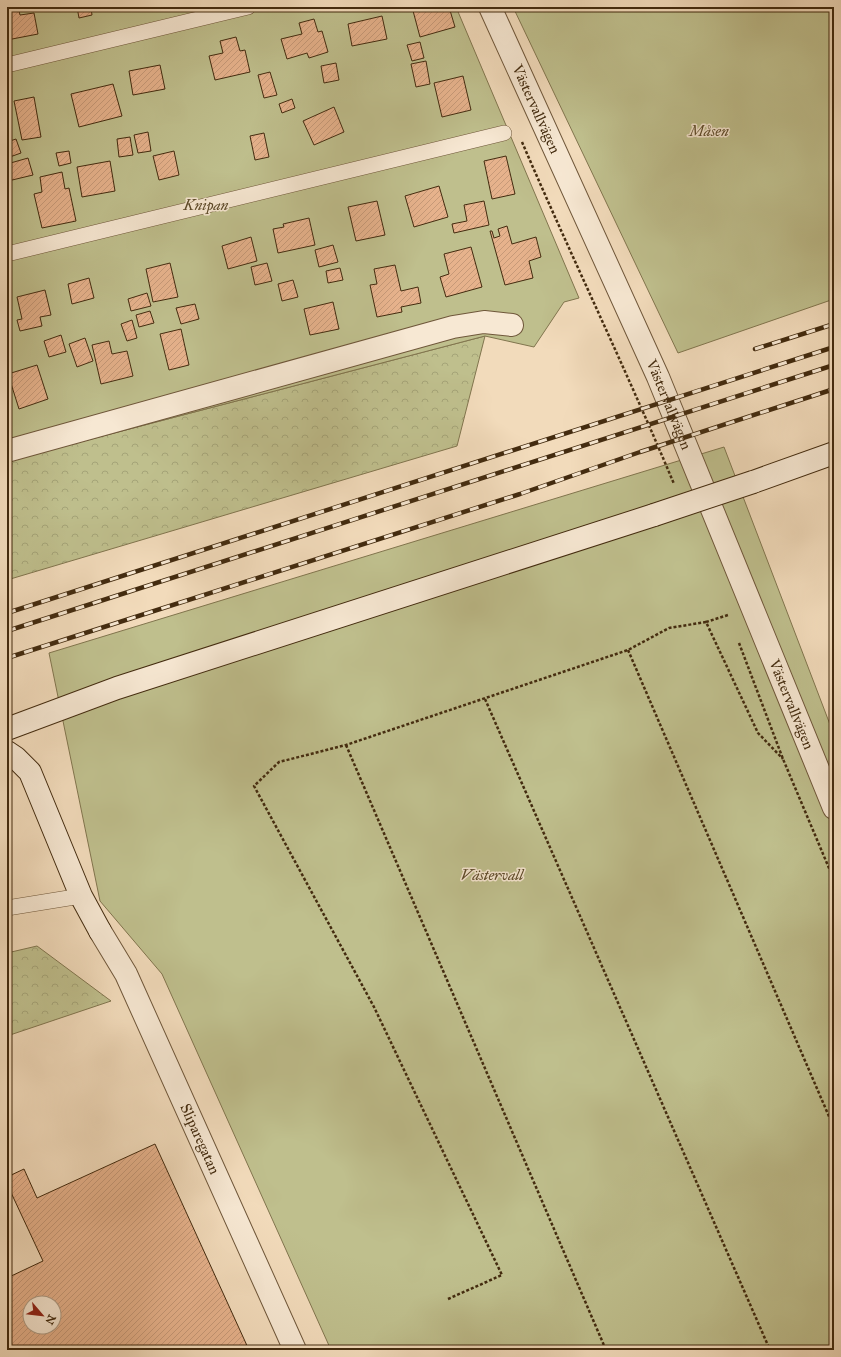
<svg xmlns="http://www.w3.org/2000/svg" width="841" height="1357" viewBox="0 0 841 1357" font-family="'IM FELL Great Primer',serif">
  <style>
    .forest { fill: url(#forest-crowns); stroke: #81754e }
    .green { fill: #bfbf8d; stroke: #81754e }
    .building { fill: url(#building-hatch); stroke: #432b0f; fill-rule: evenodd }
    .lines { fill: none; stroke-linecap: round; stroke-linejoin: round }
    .lane-casing { stroke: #6f573a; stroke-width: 16 }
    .street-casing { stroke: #6f573a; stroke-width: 24 }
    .secondary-casing { stroke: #432b0f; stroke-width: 24 }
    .path { stroke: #432b0f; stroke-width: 2.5; stroke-dasharray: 3 2; stroke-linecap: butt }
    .lane { stroke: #f7e8d3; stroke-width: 15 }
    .street { stroke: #f7e8d3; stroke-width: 22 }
    .secondary { stroke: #f7e8d3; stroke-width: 22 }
    .rail-casing { stroke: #432b0f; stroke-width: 4.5 }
    .rail { stroke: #f7e8d3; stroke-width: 3; stroke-dasharray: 9; stroke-linecap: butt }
    .secondary-bridge-casing { stroke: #432b0f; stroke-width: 24; stroke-linecap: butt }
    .secondary-bridge { stroke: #f7e8d3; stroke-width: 22 }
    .labels { text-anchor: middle; stroke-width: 3; stroke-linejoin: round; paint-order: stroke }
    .street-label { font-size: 15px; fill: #432b0f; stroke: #f7e8d3 }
    .park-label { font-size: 15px; font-style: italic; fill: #5c4928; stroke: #f7e8d3 }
  </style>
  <defs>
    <pattern id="forest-crowns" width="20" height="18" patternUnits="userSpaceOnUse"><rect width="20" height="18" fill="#bfbf8d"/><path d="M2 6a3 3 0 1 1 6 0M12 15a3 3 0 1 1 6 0" fill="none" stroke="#a5a478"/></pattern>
    <pattern id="building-hatch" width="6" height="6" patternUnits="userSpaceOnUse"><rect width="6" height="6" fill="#e6b28c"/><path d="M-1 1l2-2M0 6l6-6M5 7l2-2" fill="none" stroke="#c69978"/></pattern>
  </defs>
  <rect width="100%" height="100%" fill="#f2dbbb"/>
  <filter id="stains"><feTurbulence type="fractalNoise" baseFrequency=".005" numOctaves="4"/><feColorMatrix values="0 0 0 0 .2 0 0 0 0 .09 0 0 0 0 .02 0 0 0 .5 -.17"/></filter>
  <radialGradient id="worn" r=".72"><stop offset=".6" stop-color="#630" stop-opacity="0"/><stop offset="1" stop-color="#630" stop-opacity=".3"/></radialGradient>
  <g class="forest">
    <polygon points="485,336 457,446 7,580 7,461"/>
    <polygon points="37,946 111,1001 7,1036 7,953"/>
  </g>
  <g class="green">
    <polygon points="7,7 456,7 579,298 564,302 534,347 485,336 7,461"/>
    <polygon points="513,7 834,7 834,299 678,353"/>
    <polygon points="724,447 834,735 834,1350 331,1350 162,974 100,901 49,653"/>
  </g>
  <g class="building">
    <polygon points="7,7 18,7 20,15 34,13 38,34 7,40"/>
    <polygon points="77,7 94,7 91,8 92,15 79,18"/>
    <polygon points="412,7 449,7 455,27 420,37"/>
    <polygon points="382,16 387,39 352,46 348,24"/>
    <polygon points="314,19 318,32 322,31 328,52 309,58 307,53 287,59 281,39 302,34 299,23"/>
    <polygon points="236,37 240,51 245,50 250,72 215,80 209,56 223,53 220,41"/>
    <polygon points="420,42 424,58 412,61 407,45"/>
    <polygon points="426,61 430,84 416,87 411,64"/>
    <polygon points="336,63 339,80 324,83 321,66"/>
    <polygon points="160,65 165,89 133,95 129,71"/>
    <polygon points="270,72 277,95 264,98 258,75"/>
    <polygon points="463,76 471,110 442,117 434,83"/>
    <polygon points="113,84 122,116 79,127 71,94"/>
    <polygon points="34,97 41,137 22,140 14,101"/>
    <polygon points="292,99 295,108 282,113 279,104"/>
    <polygon points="334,107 344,132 314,145 303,121"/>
    <polygon points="148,132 151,151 138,153 134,135"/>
    <polygon points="264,133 269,157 255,160 250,136"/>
    <polygon points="130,137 133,155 119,157 117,139"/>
    <polygon points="16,139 21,153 7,158 7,142"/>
    <polygon points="69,151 71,163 59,166 56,153"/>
    <polygon points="174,151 179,175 159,180 153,156"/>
    <polygon points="506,156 515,194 492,199 484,161"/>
    <polygon points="28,158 33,175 8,181 7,164"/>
    <polygon points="110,161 115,191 82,197 77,167"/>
    <polygon points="62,172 65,189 69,188 76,221 42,228 34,194 42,192 40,177"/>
    <polygon points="439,186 448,217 414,227 405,196"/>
    <polygon points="377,201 385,235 356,241 348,207"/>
    <polygon points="484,201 489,225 454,233 452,224 467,221 464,205"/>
    <polygon points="309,218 315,245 278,253 273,229 284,227 283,224"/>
    <polygon points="507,226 512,244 536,237 541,257 529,261 533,278 505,285 490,231 492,231 494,238 500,236 498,229"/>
    <polygon points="251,237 257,261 228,269 222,246"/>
    <polygon points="333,245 338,262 319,267 315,250"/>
    <polygon points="471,247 482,287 446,297 440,277 449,274 444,254"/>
    <polygon points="170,263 178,297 153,302 146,269"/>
    <polygon points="267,263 272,281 255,285 251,267"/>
    <polygon points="395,265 401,291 418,287 421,303 401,307 402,312 377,317 370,285 377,284 374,269"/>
    <polygon points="340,268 343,280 328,283 326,271"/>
    <polygon points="89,278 94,298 72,304 68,284"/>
    <polygon points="293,280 298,297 282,301 278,284"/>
    <polygon points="45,290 51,315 40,317 42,326 20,331 17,320 22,319 17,297"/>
    <polygon points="147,293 151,306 131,311 128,299"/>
    <polygon points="333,302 339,329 310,335 304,309"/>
    <polygon points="195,304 199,319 181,324 176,308"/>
    <polygon points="150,311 154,323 139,327 136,315"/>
    <polygon points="132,320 137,338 127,341 121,324"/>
    <polygon points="181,329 189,365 169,370 160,334"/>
    <polygon points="61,335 66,352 49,357 44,341"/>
    <polygon points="85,338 93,361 77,367 69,344"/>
    <polygon points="109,341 112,354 127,351 133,376 101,384 92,345"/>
    <polygon points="37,365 48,399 19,409 8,374"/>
    <path d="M155,1144l94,206h-242v-72l36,-17 -36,-77v-7l17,-8 13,29zM30,1303h24v24h-24z"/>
  </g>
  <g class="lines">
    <defs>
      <g id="lane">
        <polyline points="7,65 248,7"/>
        <polyline points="7,254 504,133"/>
        <polyline points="7,908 81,896"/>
      </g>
      <g id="street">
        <path id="s1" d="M490,7l168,370 176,431"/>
        <polyline points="7,451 453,327 484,322 512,325"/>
        <path id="s2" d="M100,931l26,43 169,376"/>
      </g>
      <g id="secondary">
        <polyline points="753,482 834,453"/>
        <polyline points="7,729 117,688 654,515"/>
        <polyline points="7,752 16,758 30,772 81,896 100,931"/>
      </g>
    </defs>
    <use href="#lane" class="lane-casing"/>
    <use href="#street" class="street-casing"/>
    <use href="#secondary" class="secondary-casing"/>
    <g class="path">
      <path d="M522,142c49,114 104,227 152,342"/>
      <polyline points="706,622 728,615"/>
      <polyline points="739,643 783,759 834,880"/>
      <polyline points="628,650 834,1128"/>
      <polyline points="485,699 770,1350"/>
      <polyline points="346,745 606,1350"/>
      <polyline points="448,1299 502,1275 374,1007 254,786 279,762 346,745 628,650 669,628 706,622 758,733 783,759"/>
    </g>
    <use href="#lane" class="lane"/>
    <use href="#street" class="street"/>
    <use href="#secondary" class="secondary"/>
    <defs>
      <g id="rail">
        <polyline points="755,349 834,324"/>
        <polyline points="7,613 834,347"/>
        <polyline points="7,631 834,365"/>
        <polyline points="7,658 520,494 640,452 834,389"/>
      </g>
    </defs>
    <use href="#rail" class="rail-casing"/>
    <use href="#rail" class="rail"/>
    <defs>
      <polyline id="secondary-bridge" points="654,515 753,482"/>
    </defs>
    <use href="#secondary-bridge" class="secondary-bridge-casing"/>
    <use href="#secondary-bridge" class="secondary-bridge"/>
  </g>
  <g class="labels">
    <g class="street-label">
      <text dy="5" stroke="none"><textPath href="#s1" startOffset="112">Västervallvägen</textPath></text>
      <text dy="5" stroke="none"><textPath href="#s1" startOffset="436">Västervallvägen</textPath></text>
      <text dy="5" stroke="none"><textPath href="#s1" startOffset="760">Västervallvägen</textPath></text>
      <text dy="5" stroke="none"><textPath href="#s2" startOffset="231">Sliparegatan</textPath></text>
    </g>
    <g class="park-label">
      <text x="709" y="136">Måsen</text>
      <text x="206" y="210">Knipan</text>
      <text x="492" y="880">Västervall</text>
    </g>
  </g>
  <rect width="841" height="1357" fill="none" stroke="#f2dbbb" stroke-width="24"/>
  <rect x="8" y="8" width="825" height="1341" fill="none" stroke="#432b0f" stroke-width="2"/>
  <rect x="12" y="12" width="817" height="1333" fill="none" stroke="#432b0f"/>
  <g transform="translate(42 1315) rotate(118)"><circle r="19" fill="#f7e8d3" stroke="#af9c85"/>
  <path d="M0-3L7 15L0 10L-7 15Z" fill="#8f2418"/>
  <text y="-6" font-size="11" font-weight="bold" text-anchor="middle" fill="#432b0f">N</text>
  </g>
  <rect width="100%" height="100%" filter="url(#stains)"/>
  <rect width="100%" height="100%" fill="url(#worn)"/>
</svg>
